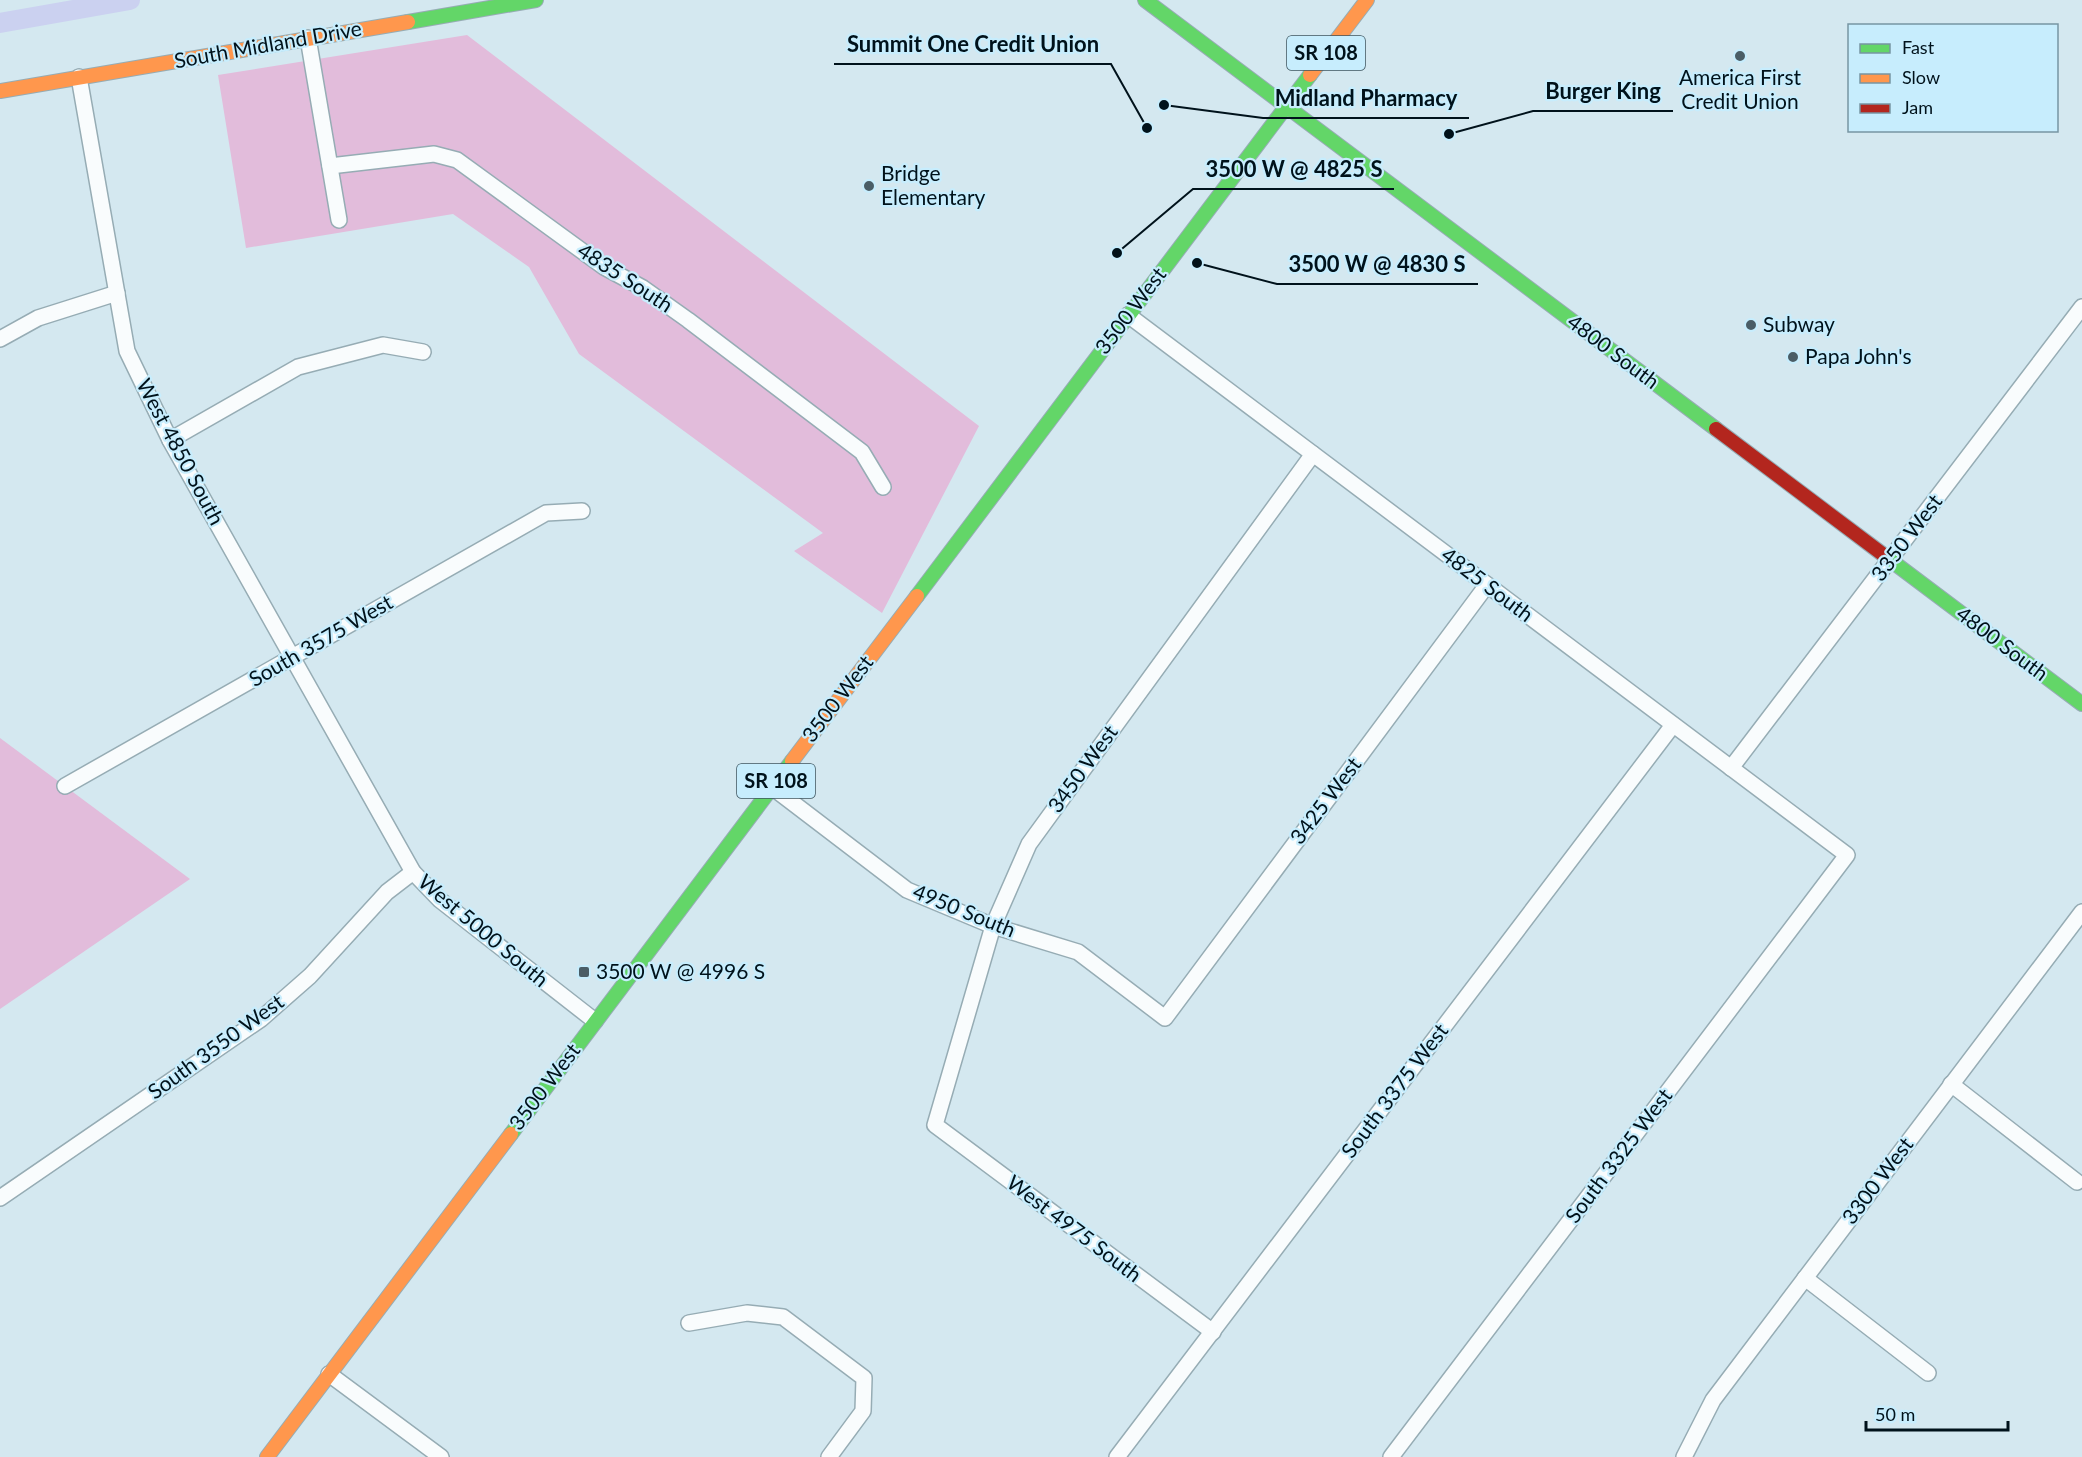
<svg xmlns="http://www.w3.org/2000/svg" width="2082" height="1457" viewBox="0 0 2082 1457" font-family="Lato,sans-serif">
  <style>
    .green { fill: #e2bcdb }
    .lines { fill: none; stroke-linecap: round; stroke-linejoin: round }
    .canal { stroke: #cbd1f0; stroke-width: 20 }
    .street-casing { stroke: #96acb4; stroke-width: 18 }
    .fast-casing { stroke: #96acb4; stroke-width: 16 }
    .slow-casing { stroke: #96acb4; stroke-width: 16 }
    .jam-casing { stroke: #96acb4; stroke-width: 16 }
    .street { stroke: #f9fcfd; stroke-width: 15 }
    .fast { stroke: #63d668; stroke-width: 14 }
    .slow { stroke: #ff974d; stroke-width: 14 }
    .jam { stroke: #b3261e; stroke-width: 14 }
    .poi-dot { fill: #4a5d66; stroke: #c7edfd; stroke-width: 2 }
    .labels { text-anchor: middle; stroke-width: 4.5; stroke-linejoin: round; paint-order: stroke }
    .shield { fill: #c7edfd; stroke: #3c545f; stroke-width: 1.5 }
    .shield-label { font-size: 20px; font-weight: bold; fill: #00121b }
    .street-label { font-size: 21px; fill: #00121b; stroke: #c7edfd }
    .poi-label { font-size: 21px; fill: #00121b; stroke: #c7edfd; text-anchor: start }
    .leader { fill: none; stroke: #00121b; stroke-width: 2 }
    .callout-dot { fill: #00121b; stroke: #c7edfd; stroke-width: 2 }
    .callout-label { font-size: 22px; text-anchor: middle; font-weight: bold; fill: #00121b; stroke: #c7edfd; stroke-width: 4.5; stroke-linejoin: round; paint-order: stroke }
  </style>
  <rect width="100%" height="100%" fill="#d4e8f0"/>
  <g class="green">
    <polygon points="467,35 979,426 882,613 794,551 823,533 579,354 529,267 453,214 246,248 218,75"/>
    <polygon points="0,738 190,879 0,1009"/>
  </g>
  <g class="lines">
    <polyline class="canal" points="0,23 130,0"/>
    <defs>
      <g id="street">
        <polyline points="308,38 339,220"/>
        <polyline points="79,77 127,351 170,440 413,872 440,900 595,1021"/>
        <polyline points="330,166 434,154 457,160 604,267 643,288 688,320 862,452 883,487"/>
        <polyline points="1128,315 1847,855 1391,1457"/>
        <polyline points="0,339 38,318 117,293"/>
        <polyline points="170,440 298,367 383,345 423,352"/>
        <polyline points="1731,768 2082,307"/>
        <polyline points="65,786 546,513 582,511"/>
        <polyline points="772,787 907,890 993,926 1078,952 1165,1018 1487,585"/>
        <polyline points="1951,1084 2077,1182"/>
        <polyline points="0,1198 261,1019 310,976 387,892 413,872"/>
        <polyline points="1805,1278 1928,1373"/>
        <polyline points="689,1323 747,1313 783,1317 864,1378 863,1411 829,1457"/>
        <polyline points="1213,1332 935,1125 993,926 1029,844 1313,454"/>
        <polyline points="329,1374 441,1457"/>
        <polyline points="1117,1457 1673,725"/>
        <polyline points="1684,1457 1713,1400 2082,912"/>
      </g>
      <g id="fast">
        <polyline points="1145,0 1716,429"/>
        <polyline points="408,22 536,0"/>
        <polyline points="1885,556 2082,704"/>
        <polyline points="917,596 1310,75"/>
        <polyline points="511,1134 792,761"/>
      </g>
      <g id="slow">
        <polyline points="1310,75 1367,0"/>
        <polyline points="0,91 408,22"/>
        <polyline points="792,761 917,596"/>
        <polyline points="267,1457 511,1134"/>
      </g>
      <polyline id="jam" points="1716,429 1885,556"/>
    </defs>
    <use href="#street" class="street-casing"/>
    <use href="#fast" class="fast-casing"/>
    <use href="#slow" class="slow-casing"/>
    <use href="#jam" class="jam-casing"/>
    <use href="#street" class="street"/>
    <use href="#fast" class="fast"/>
    <use href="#slow" class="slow"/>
    <use href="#jam" class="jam"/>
  </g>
  <g class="poi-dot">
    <circle cx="1740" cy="56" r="6"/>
    <circle cx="869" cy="186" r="6"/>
    <circle cx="1751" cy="325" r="6"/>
    <circle cx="1793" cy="357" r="6"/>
    <rect x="578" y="966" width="12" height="12" rx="3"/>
  </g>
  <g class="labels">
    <g class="shield">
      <rect x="1287" y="36" width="78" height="34" rx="4.5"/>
      <rect x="737" y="764" width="78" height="34" rx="4.5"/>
    </g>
    <g class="shield-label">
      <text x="1326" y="60">SR 108</text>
      <text x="776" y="788">SR 108</text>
    </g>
    <g class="street-label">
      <text transform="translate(268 45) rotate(-10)" y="7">South Midland Drive</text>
      <text transform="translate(625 278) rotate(33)" y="7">4835 South</text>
      <text transform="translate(1131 311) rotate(-53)" y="7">3500 West</text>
      <text transform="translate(1613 352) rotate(37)" y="7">4800 South</text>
      <text transform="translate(180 452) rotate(62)" y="7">West 4850 South</text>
      <text transform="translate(1907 538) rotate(-53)" y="7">3350 West</text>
      <text transform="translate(1487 585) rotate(37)" y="7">4825 South</text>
      <text transform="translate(321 641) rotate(-30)" y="7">South 3575 West</text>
      <text transform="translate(2002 644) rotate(37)" y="7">4800 South</text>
      <text transform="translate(838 699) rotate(-53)" y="7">3500 West</text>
      <text transform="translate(1083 769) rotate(-54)" y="7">3450 West</text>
      <text transform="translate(1326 801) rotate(-53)" y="7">3425 West</text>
      <text transform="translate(964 911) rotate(22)" y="7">4950 South</text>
      <text transform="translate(483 931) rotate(40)" y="7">West 5000 South</text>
      <text transform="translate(216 1047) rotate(-36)" y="7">South 3550 West</text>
      <text transform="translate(545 1087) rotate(-53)" y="7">3500 West</text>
      <text transform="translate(1395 1091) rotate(-53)" y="7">South 3375 West</text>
      <text transform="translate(1619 1156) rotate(-53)" y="7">South 3325 West</text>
      <text transform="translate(1878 1181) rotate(-53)" y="7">3300 West</text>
      <text transform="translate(1074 1229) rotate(37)" y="7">West 4975 South</text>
    </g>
    <g class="poi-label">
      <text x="1740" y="85" text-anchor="middle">America First<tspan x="1740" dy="24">Credit Union</tspan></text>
      <text x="881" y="181">Bridge<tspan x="881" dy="24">Elementary</tspan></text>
      <text x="1763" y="332">Subway</text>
      <text x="1805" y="364">Papa John's</text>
      <text x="596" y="979">3500 W @ 4996 S</text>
    </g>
  </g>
  <path class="leader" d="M1147 128L1111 64H834M1449 134L1533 111H1673M1164 105L1263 118H1469M1117 253L1193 189H1394M1197 263L1277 284H1478"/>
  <g class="callout-dot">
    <circle cx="1147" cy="128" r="6"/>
    <circle cx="1449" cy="134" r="6"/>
    <circle cx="1164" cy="105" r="6"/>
    <circle cx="1117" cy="253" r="6"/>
    <circle cx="1197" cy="263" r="6"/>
  </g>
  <g class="callout-label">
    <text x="973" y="52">Summit One Credit Union</text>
    <text x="1603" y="99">Burger King</text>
    <text x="1366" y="106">Midland Pharmacy</text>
    <text x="1294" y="177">3500 W @ 4825 S</text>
    <text x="1377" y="272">3500 W @ 4830 S</text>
  </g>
  <rect x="1848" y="24" width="210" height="108" fill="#c7edfd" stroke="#7795a3" stroke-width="1.5"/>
  <rect x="1860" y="44" width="30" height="9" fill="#63d668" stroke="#7795a3" stroke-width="1.5"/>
  <text x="1902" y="54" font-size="18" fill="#00121b">Fast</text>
  <rect x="1860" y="74" width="30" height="9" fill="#ff974d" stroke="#7795a3" stroke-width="1.5"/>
  <text x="1902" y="84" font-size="18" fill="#00121b">Slow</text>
  <rect x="1860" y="104" width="30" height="9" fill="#b3261e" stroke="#7795a3" stroke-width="1.5"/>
  <text x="1902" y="114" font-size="18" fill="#00121b">Jam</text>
  <path d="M1866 1421v9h142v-9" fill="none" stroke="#00121b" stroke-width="3"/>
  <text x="1875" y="1421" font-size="18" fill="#00121b" stroke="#c7edfd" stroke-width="4.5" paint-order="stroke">50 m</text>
</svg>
